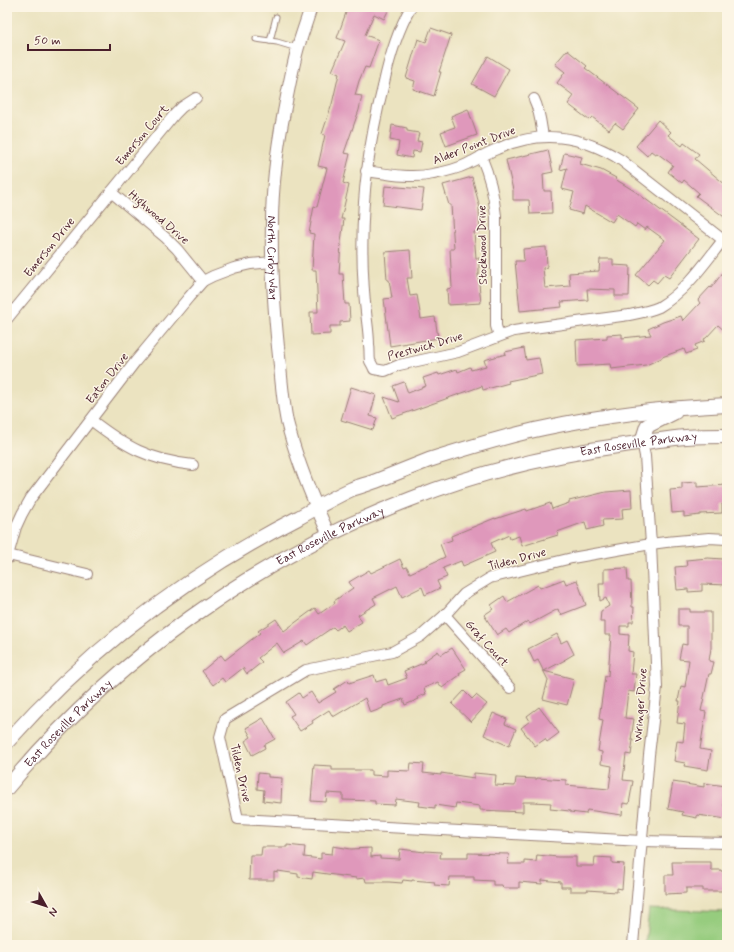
<svg xmlns="http://www.w3.org/2000/svg" width="734" height="952" viewBox="0 0 734 952" font-family="Mynerve,sans-serif">
  <style>
    .green { fill: #96cc7e; stroke: #707654 }
    .building { fill: #df98bb }
    .lines { fill: none; stroke-linecap: round; stroke-linejoin: round }
    .service-casing { stroke: #9a8176; stroke-width: 7 }
    .minor-casing { stroke: #9a8176; stroke-width: 12 }
    .tertiary-casing { stroke: #9a8176; stroke-width: 14 }
    .secondary-casing { stroke: #9a8176; stroke-width: 16 }
    .service { stroke: #fff; stroke-width: 5 }
    .minor { stroke: #fff; stroke-width: 10 }
    .tertiary { stroke: #fff; stroke-width: 12 }
    .secondary { stroke: #fff; stroke-width: 14 }
    .labels { text-anchor: middle; stroke-width: 3; stroke-linejoin: round; paint-order: stroke }
    .street-label { font-size: 12px; fill: #4a1f2b; stroke: #fcf5e5 }
  </style>
  <rect width="100%" height="100%" fill="#fcf5e5"/>
  <filter id="ink" filterUnits="userSpaceOnUse"><feTurbulence type="fractalNoise" baseFrequency=".025" numOctaves="2"/><feDisplacementMap in="SourceGraphic" scale="8" xChannelSelector="R" yChannelSelector="G"/><feConvolveMatrix kernelMatrix="1 2 1 2 8 2 1 2 1" color-interpolation-filters="sRGB"/></filter>
  <filter id="wash" filterUnits="userSpaceOnUse"><feTurbulence type="fractalNoise" baseFrequency=".012" numOctaves="4" result="noise"/><feDisplacementMap in="SourceGraphic" scale="16" xChannelSelector="R" yChannelSelector="G"/><feGaussianBlur stdDeviation="0.9" result="paint"/><feColorMatrix in="noise" values="0 0 0 0 0 0 0 0 0 0 0 0 0 0 0 0 0 1.4 0 .05"/><feComposite in="paint" operator="in"/></filter>
  <g filter="url(#wash)">
    <rect width="100%" height="100%" fill="#ebe3c0"/>
    <polygon class="green" points="649,909 727,912 727,945 645,945"/>
    <g id="blocks">
      <g class="building">
        <polygon points="348,7 390,7 384,19 374,14 365,35 379,40 369,68 365,67 359,81 355,95 362,96 359,110 344,153 350,154 343,183 349,185 341,219 344,219 341,242 339,274 343,274 345,304 349,304 350,321 340,322 340,326 330,326 330,334 311,335 310,312 318,312 316,270 312,270 314,234 309,233 314,206 317,207 327,168 318,166 325,135 322,134 332,104 339,74 332,71 345,41 337,38"/>
        <polygon points="431,28 451,35 439,72 441,72 434,96 413,89 415,81 406,78 418,39 426,42"/>
        <polygon points="567,50 587,66 585,68 639,109 623,129 615,123 609,130 592,117 589,120 568,104 574,96 557,83 565,72 555,64"/>
        <polygon points="488,56 509,69 494,96 472,84"/>
        <polygon points="468,109 477,135 446,146 441,132 455,127 451,116"/>
        <polygon points="658,120 671,132 668,135 682,146 684,143 699,154 695,159 727,186 727,219 696,196 699,193 684,180 682,183 668,172 673,165 657,153 655,154 651,151 647,156 636,146"/>
        <polygon points="392,125 407,128 407,131 419,133 417,141 422,142 420,152 413,151 412,158 397,155 399,142 390,140"/>
        <polygon points="548,150 553,172 543,174 544,191 551,191 552,213 530,214 529,200 513,200 513,190 506,160"/>
        <polygon points="564,153 582,157 580,164 601,170 616,178 615,179 636,192 699,239 669,278 664,275 657,283 653,280 648,285 636,275 665,240 647,227 645,230 637,224 635,227 617,214 612,222 585,206 583,214 569,210 574,192 562,189 567,168 560,170"/>
        <polygon points="472,177 480,208 479,208 480,231 474,232 476,258 479,258 479,274 478,274 481,303 448,305 447,289 452,288 450,249 454,249 451,205 449,205 443,185"/>
        <polygon points="385,186 424,189 421,210 383,205"/>
        <polygon points="546,247 547,267 543,268 545,288 570,286 569,273 599,271 600,259 613,259 613,265 630,266 629,296 615,296 615,290 587,289 588,300 561,302 562,307 520,311 515,261 524,261 523,249"/>
        <polygon points="410,250 412,278 407,278 410,296 417,295 421,319 435,317 438,338 390,346 384,299 392,298 389,280 387,280 385,252"/>
        <polygon points="727,267 727,333 718,325 706,338 704,339 705,341 695,345 697,350 686,354 684,349 662,357 662,358 646,365 611,369 610,364 577,366 576,340 607,338 607,335 622,334 622,338 651,335 648,329 663,322 681,316 683,321 700,303 698,300 710,287 711,288"/>
        <polygon points="524,348 526,360 539,358 542,374 508,381 509,383 483,390 482,386 392,418 384,397 399,402 393,386 404,382 408,393 426,386 423,378 438,373 439,375 457,369 458,372 470,367 471,370 486,366 484,360 506,354 505,352"/>
        <polygon points="351,387 376,395 370,416 377,418 373,430 341,420"/>
        <polygon points="697,482 697,487 727,485 727,504 722,504 722,513 700,514 700,515 684,517 684,512 672,513 670,490 682,489 682,483"/>
        <polygon points="631,490 632,508 622,509 623,519 602,520 603,526 587,530 585,522 557,532 558,535 522,546 519,536 510,539 509,535 491,543 495,552 463,566 461,561 443,568 447,577 437,581 440,588 425,595 422,587 402,597 397,586 373,598 376,604 358,615 362,622 347,631 343,625 336,630 333,627 307,645 304,641 284,653 277,643 258,658 262,662 247,674 243,668 225,682 222,678 213,685 202,671 221,655 225,660 260,633 258,631 276,619 284,631 315,608 319,614 335,603 334,601 353,588 349,582 369,570 371,573 400,559 404,568 407,567 410,573 445,557 440,544 452,540 451,536 495,518 495,519 526,509 527,511 550,503 552,509 569,503 569,501 606,492"/>
        <polygon points="708,558 723,559 722,565 727,565 727,585 702,584 702,591 688,592 688,589 677,590 675,567 687,566 686,560"/>
        <polygon points="627,568 628,581 631,581 632,607 634,607 633,622 629,622 629,626 620,626 620,634 629,635 628,651 633,652 631,674 636,674 634,692 628,691 625,718 634,719 631,740 633,740 631,755 626,754 623,780 633,781 629,804 623,803 622,815 587,810 586,814 570,812 570,811 550,809 551,803 533,802 523,802 523,812 480,810 480,806 456,803 455,808 435,805 435,808 419,806 420,802 396,799 395,805 375,804 375,801 343,800 343,794 327,793 326,802 311,801 314,765 332,766 332,770 371,770 371,775 387,776 387,770 410,771 411,763 424,764 423,773 441,775 441,773 474,778 474,773 496,775 495,785 515,786 516,778 537,779 537,778 566,780 566,785 609,789 612,766 601,764 602,752 598,751 603,720 599,719 605,676 608,676 611,635 605,635 605,622 600,622 601,611 609,606 606,598 600,601 599,583 604,583 604,569"/>
        <polygon points="564,579 566,584 577,580 586,605 560,615 558,609 530,624 528,621 509,633 506,629 497,635 484,615 493,609 491,605 504,596 507,602 538,585 540,588"/>
        <polygon points="678,609 690,609 690,612 711,612 711,648 709,661 714,662 711,674 709,674 701,711 706,712 700,749 711,751 708,770 684,766 685,763 674,761 677,741 683,742 685,724 677,723 680,701 678,701 681,686 685,687 689,660 679,659 682,644 687,645 687,626 678,626"/>
        <polygon points="557,634 561,643 567,640 574,654 564,660 565,660 544,671 574,679 567,705 543,699 548,680 538,660 534,662 528,649"/>
        <polygon points="452,648 466,669 459,673 460,675 442,688 438,682 424,688 426,694 418,697 419,699 405,705 403,699 383,706 383,708 370,713 365,698 333,717 329,710 312,721 313,723 300,731 290,716 294,714 286,702 299,693 302,698 311,692 318,703 336,692 334,689 348,680 349,683 374,675 376,682 386,679 388,685 407,678 404,671 426,662 424,661 438,651 441,655"/>
        <polygon points="464,691 472,699 476,695 487,704 471,722 452,704"/>
        <polygon points="539,707 559,733 547,742 545,739 535,746 521,728 530,721 527,716"/>
        <polygon points="493,713 507,719 505,724 516,729 509,746 484,735"/>
        <polygon points="263,718 275,739 264,745 265,748 252,755 245,741 251,737 246,728"/>
        <polygon points="258,773 268,774 268,777 282,778 281,803 263,801 264,790 257,789"/>
        <polygon points="673,782 704,787 704,783 726,786 724,806 727,807 727,819 697,815 697,818 682,815 683,812 668,809"/>
        <polygon points="287,845 305,847 304,857 321,859 321,853 332,854 333,846 351,849 371,848 371,857 380,856 380,858 399,859 400,849 425,852 425,851 441,852 440,858 468,858 468,853 509,854 508,864 525,864 525,861 536,862 537,855 558,857 576,857 576,866 594,866 595,857 612,858 612,863 624,864 622,889 617,888 617,892 587,890 587,891 570,891 570,887 561,887 561,882 542,880 542,884 519,882 519,888 503,888 502,885 493,885 493,881 474,880 474,877 450,877 449,886 434,885 435,882 412,880 412,881 403,880 402,883 389,882 366,882 365,878 356,879 356,878 313,872 312,879 298,877 298,874 278,871 278,873 274,872 274,880 249,880 250,855 261,855 262,847 287,847"/>
        <polygon points="672,862 711,862 711,870 721,870 721,871 727,872 727,891 703,891 703,888 686,888 686,893 665,894 665,875 673,875"/>
      </g>
    </g>
  </g>
  <g filter="url(#ink)">
    <use href="#blocks" fill-opacity="0" stroke="#9a8176" stroke-width="1"/>
    <g class="lines">
      <defs>
        <g id="service">
          <polyline points="256,39 277,42 297,48"/>
          <polyline points="270,41 276,17"/>
        </g>
        <g id="minor">
          <path d="M411,7c-14,24 -22,52 -28,80 -20,78 -26,154 -16,234 1,8 2,16 2,24 1,5 0,11 1,16 1,2 3,5 4,8l11,2 14,-6 59,-13 56,-21 19,-3 96,-13c10,-2 21,-4 30,-8 27,-16 45,-43 64,-67"/>
          <path d="M534,99c6,12 7,25 9,38"/>
          <path d="M481,156c9,21 13,38 15,60v110l3,10"/>
          <path d="M366,171c21,3 45,8 67,3 11,-2 24,-5 34,-10 10,-5 20,-11 30,-15 44,-20 84,-14 124,11l106,83"/>
          <polyline points="111,192 166,238 177,249 203,281"/>
          <polyline points="7,319 175,114 182,107 196,98"/>
          <path d="M91,420c35,27 58,40 102,45"/>
          <polyline points="727,539 709,538 666,542 651,544 572,558 490,578 464,594 445,615 421,636 392,652 306,670 225,719 220,737 238,819 642,841 727,843"/>
          <polyline points="8,555 87,574"/>
          <polyline points="7,559 16,527 22,514 31,498 135,362 189,297 203,281 213,276 234,268 251,264 272,262"/>
          <polyline points="445,615 510,688"/>
          <polyline points="633,945 649,755 657,687 651,544 645,456 642,442"/>
        </g>
        <g id="tertiary">
          <path id="s1" d="M311,7c-4,13 -9,27 -13,40 -6,22 -10,44 -14,65 -7,37 -12,74 -12,111 -1,42 2,83 6,124 3,25 4,50 9,75 10,40 25,76 42,113"/>
        </g>
        <g id="secondary">
          <polyline points="642,442 647,426 675,412"/>
          <path d="M7,742c82,-92 181,-168 291,-224 18,-10 36,-21 54,-29 8,-3 16,-5 24,-8 18,-7 35,-14 53,-21 38,-12 76,-24 115,-32 60,-13 122,-20 183,-23"/>
          <path id="s2" d="M7,788c106,-128 249,-230 404,-289 68,-27 140,-44 213,-54 20,-3 41,-6 62,-8 13,-1 27,-1 41,-1"/>
        </g>
      </defs>
      <use href="#service" class="service-casing"/>
      <use href="#minor" class="minor-casing"/>
      <use href="#tertiary" class="tertiary-casing"/>
      <use href="#secondary" class="secondary-casing"/>
      <use href="#service" class="service"/>
      <use href="#minor" class="minor"/>
      <use href="#tertiary" class="tertiary"/>
      <use href="#secondary" class="secondary"/>
    </g>
  </g>
  <g class="labels">
    <g class="street-label">
      <text transform="translate(142 135) rotate(-50)" y="4">Emerson Court</text>
      <text transform="translate(474 145) rotate(-21)" y="4">Alder Point Drive</text>
      <text transform="translate(159 217) rotate(41)" y="4">Highwood Drive</text>
      <text transform="translate(482 245) rotate(-91)" y="4">Stockwood Drive</text>
      <text transform="translate(49 247) rotate(-51)" y="4">Emerson Drive</text>
      <text dy="4" stroke="none"><textPath href="#s1" startOffset="255">North Cirby Way</textPath></text>
      <text transform="translate(425 346) rotate(-16)" y="4">Prestwick Drive</text>
      <text transform="translate(107 378) rotate(-52)" y="4">Eaton Drive</text>
      <text dy="4" stroke="none"><textPath href="#s2" startOffset="737">East Roseville Parkway</textPath></text>
      <text dy="4" stroke="none"><textPath href="#s2" startOffset="413">East Roseville Parkway</textPath></text>
      <text transform="translate(517 559) rotate(-15)" y="4">Tilden Drive</text>
      <text transform="translate(487 643) rotate(48)" y="4">Graf Court</text>
      <text transform="translate(640 705) rotate(-86)" y="4">Wringer Drive</text>
      <text dy="4" stroke="none"><textPath href="#s2" startOffset="89">East Roseville Parkway</textPath></text>
      <text transform="translate(241 773) rotate(77)" y="4">Tilden Drive</text>
    </g>
  </g>
  <rect width="734" height="952" fill="none" stroke="#fcf5e5" stroke-width="24"/>
  <g transform="translate(46 906) rotate(129)" stroke="#fcf5e5" stroke-width="3" paint-order="stroke">
  <path d="M0-3L7 15L0 10L-7 15Z" fill="#4a1f2b"/>
  <text y="-6" font-size="11" font-weight="bold" text-anchor="middle" fill="#4a1f2b">N</text>
  </g>
  <path d="M28 44v6h82v-6" fill="none" stroke="#4a1f2b" stroke-width="2"/>
  <text x="34" y="44" font-size="12" fill="#4a1f2b" stroke="#fcf5e5" stroke-width="3" paint-order="stroke">50 m</text>
</svg>
